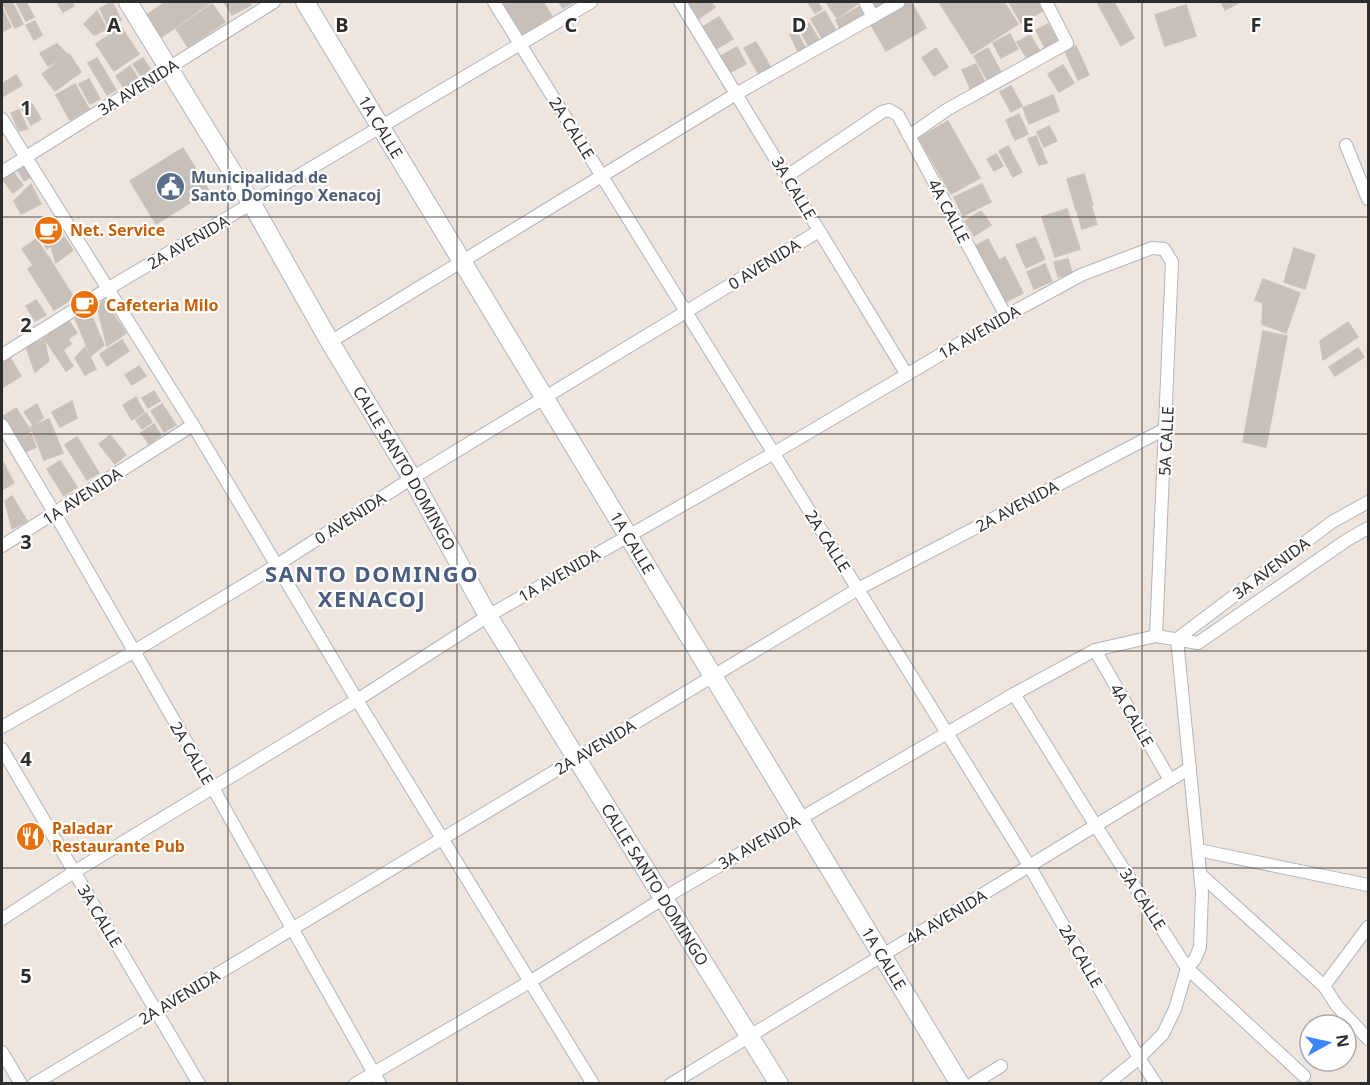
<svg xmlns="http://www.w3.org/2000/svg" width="1370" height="1085" viewBox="0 0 1370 1085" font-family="'Noto Sans',sans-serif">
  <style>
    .building { fill: #c7c0ba; stroke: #cac1b8; stroke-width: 1.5 }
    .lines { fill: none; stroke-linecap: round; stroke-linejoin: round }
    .street-casing { stroke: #afb5bd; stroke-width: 14 }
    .secondary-casing { stroke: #afb5bd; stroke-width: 20 }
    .street { stroke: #fff; stroke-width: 12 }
    .secondary { stroke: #fff; stroke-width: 18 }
    .grid { fill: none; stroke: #2d2d2d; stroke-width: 1.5; stroke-opacity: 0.55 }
    .labels { text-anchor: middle; stroke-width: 4.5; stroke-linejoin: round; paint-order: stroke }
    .street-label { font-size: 16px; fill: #2d2d2d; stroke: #fff }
    .service-label { font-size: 16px; font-weight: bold; fill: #4e5e75; stroke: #fff; text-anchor: start }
    .food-label { font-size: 16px; font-weight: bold; fill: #c56008; stroke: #fff; text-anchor: start }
    .district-label { font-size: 22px; font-weight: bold; letter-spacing: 1.5px; fill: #4b5e7f; stroke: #fff }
    .grid-label { font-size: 20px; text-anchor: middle; font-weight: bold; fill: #2d2d2d; stroke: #fff; stroke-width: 4.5; stroke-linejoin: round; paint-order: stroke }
  </style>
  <rect width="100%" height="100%" fill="#eee5df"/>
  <g class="building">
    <polygon points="2,2 12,2 23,24 15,28"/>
    <polygon points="16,2 26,2 34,17 26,21"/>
    <polygon points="57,2 72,2 74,6 63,12"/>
    <polygon points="112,2 121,20 108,26 100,8"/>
    <polygon points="165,2 211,2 159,39 144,17"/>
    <polygon points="224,2 249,2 251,5 232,15"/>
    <polygon points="504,2 543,2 552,16 521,35 502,3"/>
    <polygon points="559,2 574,2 563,8"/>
    <polygon points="688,2 711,2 715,7 697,20 685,4"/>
    <polygon points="808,2 817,2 822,9 815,13"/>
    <polygon points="826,2 858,2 859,3 837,18"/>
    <polygon points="869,2 883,2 884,4 873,9"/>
    <polygon points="906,2 911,2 926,28 886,51 870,23"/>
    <polygon points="939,2 1004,2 1018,24 972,54"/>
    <polygon points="1009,2 1041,2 1045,10 1021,23"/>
    <polygon points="1097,2 1114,2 1134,38 1121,46"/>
    <polygon points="1221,2 1240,2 1225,10"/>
    <polygon points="212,4 225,22 188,47 176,29"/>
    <polygon points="1186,5 1196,36 1165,46 1155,15"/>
    <polygon points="859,7 864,17 841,30 836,20"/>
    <polygon points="2,8 11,27 4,31 2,26"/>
    <polygon points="97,11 107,29 94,35 84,24"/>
    <polygon points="825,11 836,31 822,38 811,19"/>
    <polygon points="719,17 733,39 714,50 701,28"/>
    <polygon points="35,21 42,35 34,40 26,25"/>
    <polygon points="809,23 820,42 810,48 799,29"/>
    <polygon points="1048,24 1058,42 1045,48 1036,30"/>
    <polygon points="121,27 139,54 114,71 96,44"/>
    <polygon points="797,32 805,48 798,51 790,35"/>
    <polygon points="1010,34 1018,49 1001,58 993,43"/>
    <polygon points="1030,35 1041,53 1028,60 1017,42"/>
    <polygon points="756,42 771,68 759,75 744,48"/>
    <polygon points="57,44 68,55 48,66 40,53"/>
    <polygon points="1076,46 1089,75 1078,80 1065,51"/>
    <polygon points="737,47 746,64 729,73 721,56"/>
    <polygon points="936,48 948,67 934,76 922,58"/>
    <polygon points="988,48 1002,74 988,81 974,56"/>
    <polygon points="69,54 81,72 55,91 42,74"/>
    <polygon points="97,58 116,90 107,95 88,63"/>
    <polygon points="143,58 151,70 141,76 133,64"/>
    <polygon points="976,64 985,83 971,90 962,70"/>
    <polygon points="1063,65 1074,83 1059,92 1048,74"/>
    <polygon points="130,66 138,78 124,88 116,76"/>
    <polygon points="16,75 22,85 2,97 2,84"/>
    <polygon points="89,79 100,99 90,104 79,84"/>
    <polygon points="75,84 89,109 70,120 56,95"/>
    <polygon points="1011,86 1022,106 1011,112 1000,92"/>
    <polygon points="1053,95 1059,111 1029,124 1023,108"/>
    <polygon points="32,104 41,119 31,125 22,109"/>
    <polygon points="19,110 28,129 19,131 11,113"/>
    <polygon points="1019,114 1028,134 1015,140 1006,120"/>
    <polygon points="948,121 980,178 951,194 919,138"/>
    <polygon points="1049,126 1057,141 1044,147 1037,132"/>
    <polygon points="1036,136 1047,163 1039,165 1028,139"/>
    <polygon points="1008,146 1022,172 1013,177 999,151"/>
    <polygon points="183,148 209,191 156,224 130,181"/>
    <polygon points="996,154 1003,166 994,171 987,159"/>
    <polygon points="25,164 32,176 24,181 17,168"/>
    <polygon points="13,172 23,185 13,193 3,180"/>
    <polygon points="1084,174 1093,205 1076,210 1067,179"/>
    <polygon points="31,184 41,204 21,214 14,201"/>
    <polygon points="982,184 991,202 963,216 954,197"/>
    <polygon points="1091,206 1097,224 1082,229 1077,211"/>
    <polygon points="1067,209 1080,249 1055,257 1042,217"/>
    <polygon points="981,211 991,225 974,236 965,221"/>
    <polygon points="57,216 63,234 47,249 40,235"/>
    <polygon points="64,237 73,250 56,263 51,247"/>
    <polygon points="1035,237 1045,259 1026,268 1016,245"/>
    <polygon points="36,239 47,255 33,265 22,249"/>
    <polygon points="988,239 999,260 1005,257 1023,293 1004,303 975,246"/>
    <polygon points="1294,248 1315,255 1305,289 1284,282"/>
    <polygon points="48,256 74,298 54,310 28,269"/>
    <polygon points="1068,259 1072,273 1058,277 1054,262"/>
    <polygon points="1045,264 1052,281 1034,289 1027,272"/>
    <polygon points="1263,279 1300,293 1286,333 1262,324 1263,303 1255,300"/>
    <polygon points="36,300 46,315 35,321 26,306"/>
    <polygon points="104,301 126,333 107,346 97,306"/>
    <polygon points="89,310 104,345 91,356 74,316"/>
    <polygon points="69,321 77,333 68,339 71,344 63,350 73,366 66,371 44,338"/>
    <polygon points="1348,322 1358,337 1323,360 1320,341"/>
    <polygon points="1263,331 1287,336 1266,447 1243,442"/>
    <polygon points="44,339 49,361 35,372 26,347"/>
    <polygon points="122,340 129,351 107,366 100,354"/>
    <polygon points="85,347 96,369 85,375 75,358"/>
    <polygon points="1358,348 1364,357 1335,376 1329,367"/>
    <polygon points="9,356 21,376 2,388 2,360"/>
    <polygon points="139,366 146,376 132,385 125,375"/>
    <polygon points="154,391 160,401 148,408 142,398"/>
    <polygon points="136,397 144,412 132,420 123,405"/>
    <polygon points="72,401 77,418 60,427 52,412"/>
    <polygon points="37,404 43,418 33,425 24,412"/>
    <polygon points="162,404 176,425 164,432 151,411"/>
    <polygon points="16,408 31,431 17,441 2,417"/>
    <polygon points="146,413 152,422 142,429 136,420"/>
    <polygon points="49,419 63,453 44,460 31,427"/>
    <polygon points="154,424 161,435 149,444 141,433"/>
    <polygon points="31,434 36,447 23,453 17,441"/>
    <polygon points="110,435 126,455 115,464 99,444"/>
    <polygon points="77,437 99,473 87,480 65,445"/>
    <polygon points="2,460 14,483 2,490"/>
    <polygon points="60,461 77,487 64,496 47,469"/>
    <polygon points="12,496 27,521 12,529 5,501"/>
  </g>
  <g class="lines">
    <defs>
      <g id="street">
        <polyline points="494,2 1030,867 1139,1058 1156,1084"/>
        <polyline points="680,2 907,375"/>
        <polyline points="865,2 873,17"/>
        <polyline points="2,119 193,425 357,700 593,1084"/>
        <polyline points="909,136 948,109 1067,43 1046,2"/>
        <polyline points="1346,145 1368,199"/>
        <polyline points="2,172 274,2"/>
        <polyline points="787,176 882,112 889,110 898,115 1006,316"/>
        <polyline points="330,342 736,94 899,2"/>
        <polyline points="2,355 109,288 591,2"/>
        <polyline points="2,425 55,514 213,788 380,1084"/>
        <polyline points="2,546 193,425"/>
        <polyline points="1177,639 1332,522 1368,502"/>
        <polyline points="1095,650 1170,780"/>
        <polyline points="1014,694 1096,826 1187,968 1304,1076"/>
        <polyline points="2,727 133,652 277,565 412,478 819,231"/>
        <polyline points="2,749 199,1084"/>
        <polyline points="1198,850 1368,885"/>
        <polyline points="1200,874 1324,986 1337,1006 1368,1039"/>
        <polyline points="2,919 74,872 357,700 488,616 774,453 1006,316 1081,275 1152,248 1164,249 1172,262 1156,636"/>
        <polyline points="1324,986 1368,927"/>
        <polyline points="2,1052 21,1084"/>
        <polyline points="34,1084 858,589 1167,428"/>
        <polyline points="355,1084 531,981 664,898 1014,694 1095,650 1156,636 1198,643 1347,540 1368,528"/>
        <polyline points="671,1084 1190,768"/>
        <polyline points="972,1084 1001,1066"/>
        <polyline points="1107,1084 1138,1059 1163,1034 1175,1009 1187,968 1195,959 1200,947 1202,893 1177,639"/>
      </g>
      <g id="secondary">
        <path id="s1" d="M128,2l124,202 78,138 82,136 76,138 291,468"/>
        <path id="s2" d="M305,2l655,1082"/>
      </g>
    </defs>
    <use href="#street" class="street-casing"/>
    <use href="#secondary" class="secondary-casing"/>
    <use href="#street" class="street"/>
    <use href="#secondary" class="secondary"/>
  </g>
  <path class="grid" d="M228,2v1082M457,2v1082M685,2v1082M913,2v1082M1142,2v1082M2,217h1366M2,434h1366M2,651h1366M2,868h1366"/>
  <defs>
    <symbol id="civic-disc" viewBox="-11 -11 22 22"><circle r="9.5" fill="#5c6f8a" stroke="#fff"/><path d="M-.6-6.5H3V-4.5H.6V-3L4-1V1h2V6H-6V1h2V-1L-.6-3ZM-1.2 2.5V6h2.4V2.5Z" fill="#fff"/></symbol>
    <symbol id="cafe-disc" viewBox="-11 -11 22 22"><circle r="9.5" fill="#e8710a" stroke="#fff"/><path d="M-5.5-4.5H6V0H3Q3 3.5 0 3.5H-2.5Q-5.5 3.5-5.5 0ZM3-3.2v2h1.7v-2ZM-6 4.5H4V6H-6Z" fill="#fff"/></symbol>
    <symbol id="restaurant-disc" viewBox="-11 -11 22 22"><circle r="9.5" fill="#e8710a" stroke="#fff"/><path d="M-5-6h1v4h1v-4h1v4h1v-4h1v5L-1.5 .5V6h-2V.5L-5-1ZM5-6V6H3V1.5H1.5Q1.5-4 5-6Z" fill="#fff"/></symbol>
  </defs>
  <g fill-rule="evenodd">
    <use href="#civic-disc" x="154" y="170" width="33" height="33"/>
    <use href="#cafe-disc" x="32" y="214" width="33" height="33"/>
    <use href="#cafe-disc" x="68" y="288" width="33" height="33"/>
    <use href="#restaurant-disc" x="14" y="820" width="33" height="33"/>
  </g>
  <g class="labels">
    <g class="street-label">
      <text transform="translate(138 87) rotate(-32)" y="6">3A AVENIDA</text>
      <text dy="6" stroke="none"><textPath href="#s2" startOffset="146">1A CALLE</textPath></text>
      <text transform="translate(572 128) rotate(58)" y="6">2A CALLE</text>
      <text transform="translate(794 188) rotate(59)" y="6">3A CALLE</text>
      <text transform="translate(949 211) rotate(62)" y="6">4A CALLE</text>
      <text transform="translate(188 242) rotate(-30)" y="6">2A AVENIDA</text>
      <text transform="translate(764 264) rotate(-32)" y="6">0 AVENIDA</text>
      <text transform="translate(979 332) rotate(-30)" y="6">1A AVENIDA</text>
      <text transform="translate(1166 441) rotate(-87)" y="6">5A CALLE</text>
      <text dy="6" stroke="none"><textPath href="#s1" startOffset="542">CALLE SANTO DOMINGO</textPath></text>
      <text transform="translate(82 496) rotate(-33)" y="6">1A AVENIDA</text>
      <text transform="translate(1017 506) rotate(-28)" y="6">2A AVENIDA</text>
      <text transform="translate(350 518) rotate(-33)" y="6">0 AVENIDA</text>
      <text transform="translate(828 541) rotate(58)" y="6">2A CALLE</text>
      <text dy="6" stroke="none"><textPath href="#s2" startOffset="632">1A CALLE</textPath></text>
      <text transform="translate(1271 568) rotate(-37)" y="6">3A AVENIDA</text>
      <text transform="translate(559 575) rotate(-30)" y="6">1A AVENIDA</text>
      <text transform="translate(1132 715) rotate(60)" y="6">4A CALLE</text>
      <text transform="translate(595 747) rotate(-31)" y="6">2A AVENIDA</text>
      <text transform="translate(192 753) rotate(60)" y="6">2A CALLE</text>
      <text transform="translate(759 842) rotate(-30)" y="6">3A AVENIDA</text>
      <text dy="6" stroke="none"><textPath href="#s1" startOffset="1028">CALLE SANTO DOMINGO</textPath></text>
      <text transform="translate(1143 899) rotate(57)" y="6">3A CALLE</text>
      <text transform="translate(100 916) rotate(59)" y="6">3A CALLE</text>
      <text transform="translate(946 917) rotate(-31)" y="6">4A AVENIDA</text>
      <text transform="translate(1081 956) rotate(60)" y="6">2A CALLE</text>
      <text dy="6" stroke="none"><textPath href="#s2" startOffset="1118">1A CALLE</textPath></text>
      <text transform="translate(179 997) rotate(-31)" y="6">2A AVENIDA</text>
    </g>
    <g class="service-label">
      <text x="191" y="183">Municipalidad de<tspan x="191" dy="18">Santo Domingo Xenacoj</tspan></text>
    </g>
    <g class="food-label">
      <text x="70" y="236">Net. Service</text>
      <text x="106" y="311">Cafeteria Milo</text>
      <text x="52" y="834">Paladar<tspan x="52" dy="18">Restaurante Pub</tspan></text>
    </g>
    <g class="district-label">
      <text x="372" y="582">SANTO DOMINGO<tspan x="372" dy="25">XENACOJ</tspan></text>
    </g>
  </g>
  <g class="grid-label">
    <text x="114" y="32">A</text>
    <text x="342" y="32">B</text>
    <text x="571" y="32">C</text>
    <text x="799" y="32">D</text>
    <text x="1028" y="32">E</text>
    <text x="1256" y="32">F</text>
    <text x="26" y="115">1</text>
    <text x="26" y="332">2</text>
    <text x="26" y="549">3</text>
    <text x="26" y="766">4</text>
    <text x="26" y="983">5</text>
  </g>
  <rect width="1370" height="1085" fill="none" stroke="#2d2d2d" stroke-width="6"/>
  <g transform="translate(1328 1043) rotate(82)"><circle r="28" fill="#ffffff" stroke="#ababab" stroke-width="1.5"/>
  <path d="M0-4.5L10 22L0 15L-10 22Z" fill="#3d85fd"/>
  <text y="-9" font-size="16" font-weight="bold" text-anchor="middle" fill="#2d2d2d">N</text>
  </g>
</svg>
